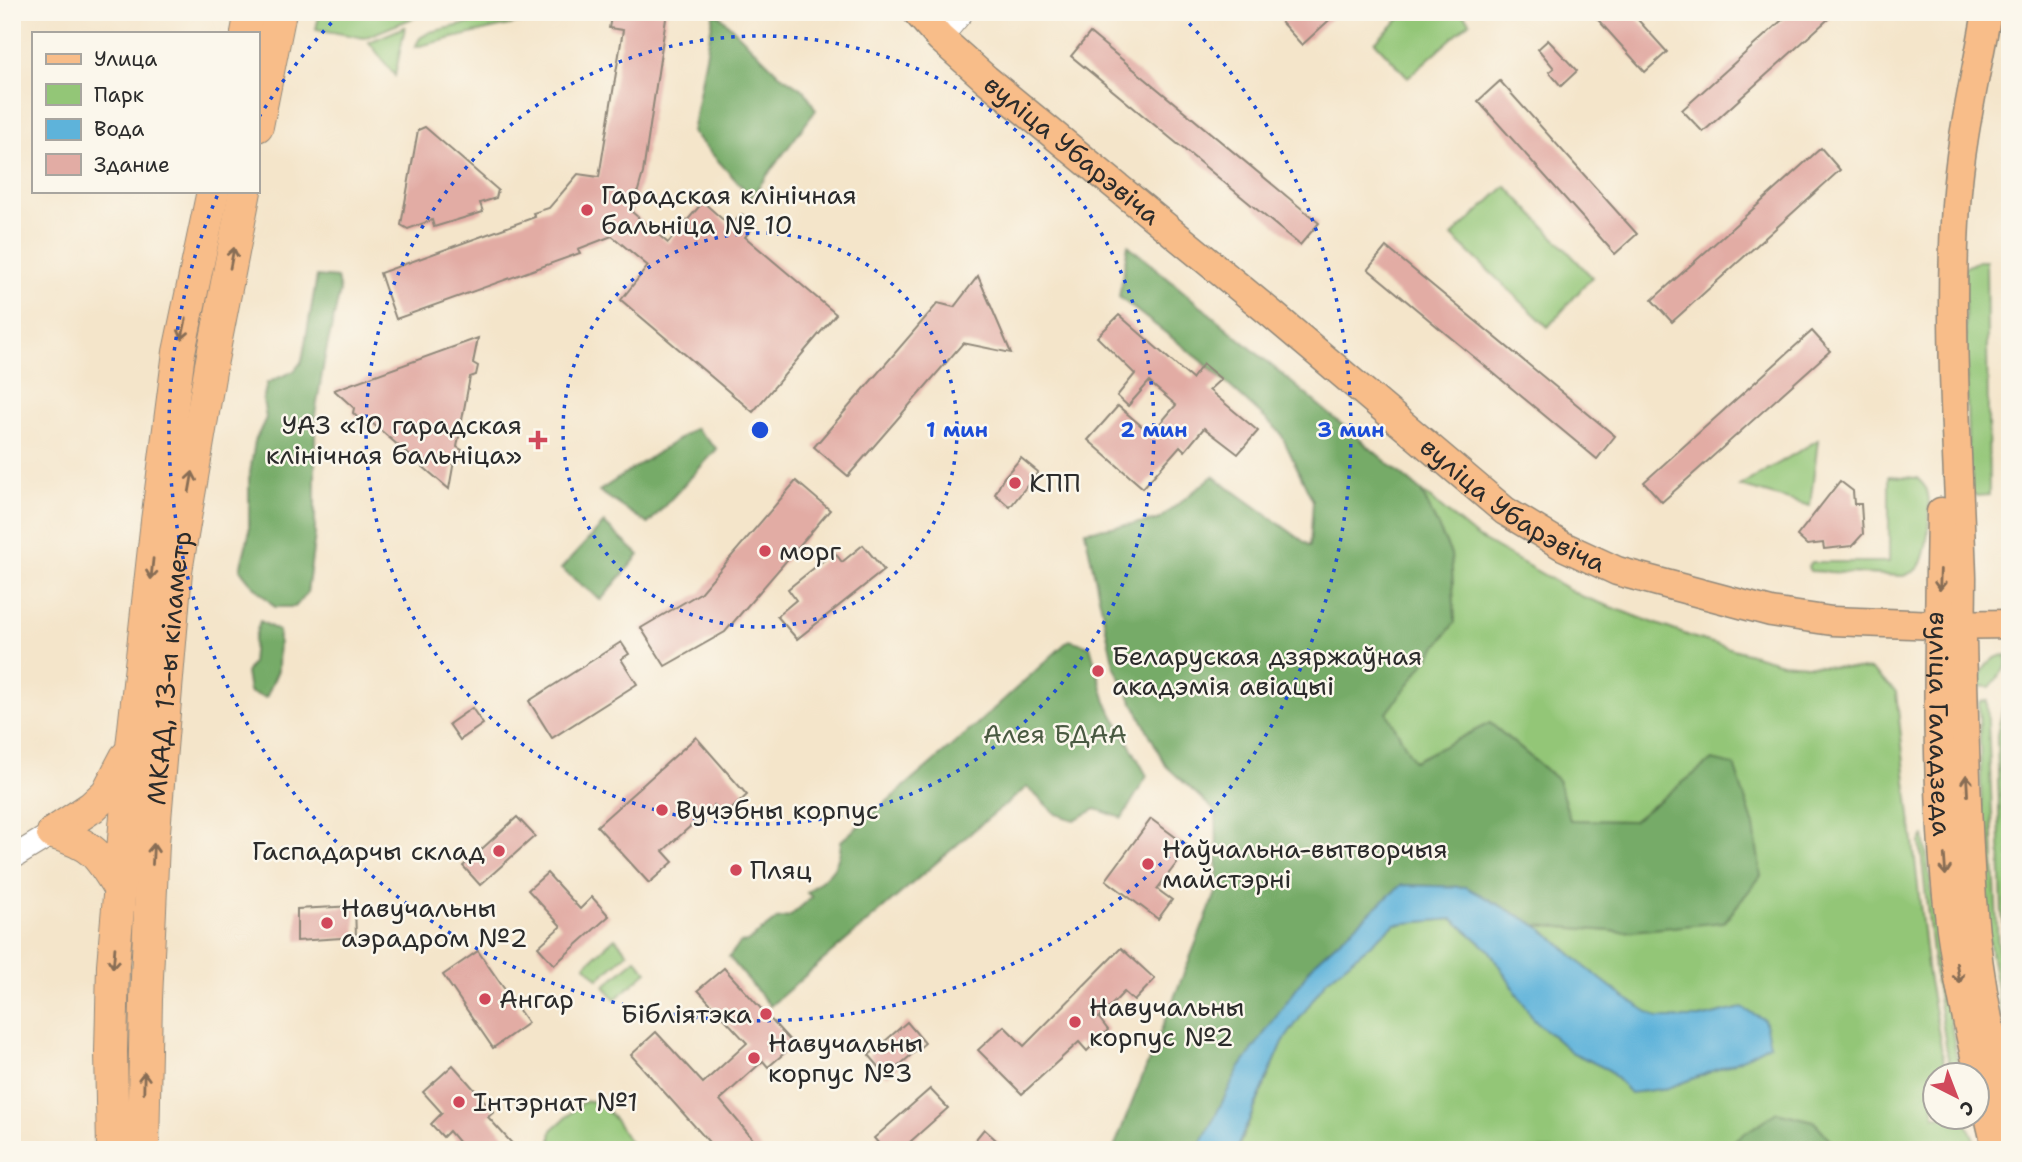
<svg xmlns="http://www.w3.org/2000/svg" width="2022" height="1162" viewBox="0 0 2022 1162" font-family="'Shantell Sans',sans-serif">
  <style>
    .green { fill: #93c677; stroke: #5f7851; stroke-width: 2 }
    .forest { fill: #76ab68; stroke: #506b4a; stroke-width: 2 }
    .water { fill: #5eb3da; stroke: #446f82; stroke-width: 2 }
    .building { fill: #e2aca4 }
    .lines { fill: none; stroke-linecap: round; stroke-linejoin: round }
    .minor-casing { stroke: #90887a; stroke-width: 25 }
    .major-casing { stroke: #90887a; stroke-width: 31 }
    .highway-casing { stroke: #90887a; stroke-width: 34 }
    .minor { stroke: #fff; stroke-width: 23 }
    .major { stroke: #f8bd89; stroke-width: 28 }
    .highway { stroke: #f8bd89; stroke-width: 32 }
    .oneway { stroke: #876d55 }
    .ring { fill: none; stroke: #1d4ed8; stroke-width: 3.5; stroke-dasharray: 3.5 7 }
    .poi-dot { fill: #d1495b; stroke: #fbf7ec; stroke-width: 2.5 }
    .labels { text-anchor: middle; stroke-width: 5; stroke-linejoin: round; paint-order: stroke }
    .street-label { font-size: 26px; fill: #2b2b2b; stroke: #fbf7ec }
    .poi-label { font-size: 26px; fill: #2b2b2b; stroke: #fbf7ec; text-anchor: start }
    .park-label { font-size: 26px; fill: #4a5a42; stroke: #fbf7ec }
    .centre { fill: #1d4ed8; stroke: #fbf7ec; stroke-width: 3.5 }
    .ring-label { font-size: 21px; text-anchor: middle; font-weight: bold; fill: #1d4ed8; stroke: #fbf7ec; stroke-width: 5; stroke-linejoin: round; paint-order: stroke }
  </style>
  <rect width="100%" height="100%" fill="#fbf7ec"/>
  <filter id="ink" filterUnits="userSpaceOnUse"><feTurbulence type="fractalNoise" baseFrequency=".0143" numOctaves="2"/><feDisplacementMap in="SourceGraphic" scale="14" xChannelSelector="R" yChannelSelector="G"/><feConvolveMatrix kernelMatrix="1 2 1 2 8 2 1 2 1" color-interpolation-filters="sRGB"/></filter>
  <filter id="wash" filterUnits="userSpaceOnUse"><feTurbulence type="fractalNoise" baseFrequency=".00686" numOctaves="4" result="noise"/><feDisplacementMap in="SourceGraphic" scale="28" xChannelSelector="R" yChannelSelector="G"/><feGaussianBlur stdDeviation="1.57" result="paint"/><feColorMatrix in="noise" values="0 0 0 0 0 0 0 0 0 0 0 0 0 0 0 0 0 1.4 0 .05"/><feComposite in="paint" operator="in"/></filter>
  <g filter="url(#wash)">
    <rect width="100%" height="100%" fill="#f4e5ca"/>
    <g class="green">
      <polygon points="320,12 419,12 418,16 364,38 316,29"/>
      <polygon points="521,12 564,12 415,47 420,38 430,32"/>
      <polygon points="1407,12 1461,12 1470,22 1408,77 1375,42"/>
      <polygon points="405,27 395,76 369,42"/>
      <polygon points="1506,186 1592,277 1548,327 1452,236"/>
      <polygon points="1978,261 1986,261 1989,495 1977,496 1969,491 1964,268"/>
      <polygon points="1818,440 1810,506 1740,486"/>
      <path d="M1889,476l28,2c4,4 8,7 10,13 5,16 1,64 -9,77 -4,4 -10,6 -15,8l-93,-5 -2,-4 4,-5h77z"/>
      <polygon points="1421,491 1477,537 1581,596 1695,638 1782,663 1871,670 1896,692 1928,975 1946,1074 1934,1074 1934,1116 1964,1117 1979,1150 1237,1150 1283,1042 1326,981 1395,924 1453,919 1489,950 1534,1020 1571,1052 1609,1070 1630,1093 1668,1088 1734,1063 1742,1008 1700,1018 1658,1019 1624,997 1585,967 1555,939 1536,925 1622,932 1712,760 1633,821 1570,820 1558,780 1490,723 1414,762 1387,713 1455,621 1451,554"/>
      <path d="M2007,655l-1,12 -16,20 -12,-1c3,-15 11,-30 29,-31z"/>
      <polygon points="2010,697 2010,963 2002,913 1997,735 2004,702"/>
      <polygon points="1987,701 1998,949 2010,1032 2010,1068 1984,909 1979,702"/>
      <polygon points="1924,836 1945,983 1957,1060 1962,1074 1954,1074 1949,1064 1934,971 1920,842"/>
      <polygon points="615,938 628,953 598,979 585,965"/>
      <polygon points="636,959 647,972 615,999 604,986"/>
      <polygon points="589,1101 600,1102 616,1121 635,1150 553,1150 551,1138 552,1130 582,1103"/>
    </g>
    <g class="forest">
      <polygon points="714,12 716,12 779,74 805,91 816,110 751,197 692,132"/>
      <polygon points="1128,245 1421,491 1451,554 1455,622 1387,713 1414,761 1490,723 1558,780 1570,820 1633,821 1712,760 1734,765 1754,826 1761,876 1724,922 1622,932 1536,925 1466,887 1401,885 1315,962 1239,1069 1198,1150 1113,1150 1218,888 1216,812 1166,766 1114,666 1085,531 1158,520 1213,476 1310,546 1313,501 1280,432 1202,361 1119,297"/>
      <path d="M317,276l20,2 3,13 -15,65 -10,59v120l-8,58 -12,14h-20c-12,-13 -26,-23 -35,-38l9,-35v-55l6,-38 11,-23 -3,-18 4,-17 27,-12 8,-10z"/>
      <polygon points="695,428 717,449 648,524 599,491"/>
      <polygon points="604,523 639,555 601,600 561,569"/>
      <polygon points="260,621 279,631 278,670 266,698 249,692 246,673 252,663 254,640"/>
      <path d="M1069,640l21,6 16,56 41,74 -25,42 -26,-9 -22,11 -18,-6 -29,-27 -47,38 -210,181 -41,-49 11,-14 7,-1 30,-23 12,-2 23,-20 -5,-4c20,-18 33,-23 34,-52l135,-116z"/>
      <polygon points="1777,1112 1814,1121 1839,1150 1719,1150"/>
    </g>
    <polygon class="water" points="1401,885 1466,887 1536,925 1555,939 1585,967 1624,997 1658,1018 1700,1018 1742,1008 1764,1019 1770,1044 1734,1063 1668,1088 1630,1093 1609,1070 1571,1052 1534,1020 1489,950 1453,919 1395,924 1326,981 1283,1042 1236,1150 1198,1150 1239,1069 1315,962"/>
    <g id="blocks">
      <g class="building">
        <polygon points="612,12 667,12 643,173 632,212 668,243 703,202 730,226 742,214 755,225 745,237 836,314 753,412 621,300 648,266 612,236 578,249 580,253 396,319 385,288 380,273 535,217 533,213 549,208 578,174 599,177 623,30 609,28"/>
        <polygon points="1291,12 1338,12 1302,45 1281,22"/>
        <polygon points="1591,12 1631,12 1667,52 1645,72"/>
        <polygon points="1791,12 1836,12 1703,132 1682,110"/>
        <polygon points="1090,33 1319,223 1300,245 1071,56"/>
        <polygon points="1548,40 1577,71 1561,86 1549,72 1554,68 1538,49"/>
        <polygon points="1500,81 1637,234 1615,254 1478,101"/>
        <polygon points="425,127 498,190 496,198 480,203 483,212 434,227 432,220 408,229 401,225 418,130"/>
        <polygon points="1821,148 1840,170 1672,322 1652,300"/>
        <polygon points="1386,247 1615,436 1597,459 1368,269"/>
        <polygon points="978,276 1011,353 963,343 848,476 814,447 938,303 954,307"/>
        <polygon points="1119,315 1192,379 1203,364 1221,379 1209,390 1258,431 1238,454 1204,428 1185,451 1180,446 1143,488 1088,440 1118,406 1151,434 1176,405 1149,382 1128,406 1117,396 1135,374 1097,337"/>
        <polygon points="1812,331 1830,351 1662,502 1644,482"/>
        <polygon points="478,338 473,363 478,366 476,375 470,377 457,447 462,450 460,459 454,461 449,489 365,417 359,419 353,413 354,408 334,390"/>
        <polygon points="1021,458 1038,472 1010,507 995,494 1004,477"/>
        <polygon points="796,481 830,510 725,632 665,666 641,628 700,593"/>
        <polygon points="1840,481 1853,491 1854,504 1861,504 1863,534 1852,546 1824,549 1823,543 1807,545 1797,536"/>
        <polygon points="863,545 884,570 797,639 777,616 796,600 788,589 834,552 842,562"/>
        <polygon points="621,642 629,654 621,659 637,684 552,738 529,701"/>
        <polygon points="472,708 483,724 460,740 449,724"/>
        <polygon points="696,737 747,795 724,816 714,805 663,851 673,862 649,883 597,826"/>
        <polygon points="517,817 535,836 480,885 463,866"/>
        <polygon points="1151,819 1189,847 1157,889 1172,900 1158,919 1106,880"/>
        <polygon points="547,873 580,909 592,897 609,916 554,965 538,947 561,926 528,890"/>
        <polygon points="355,906 356,937 297,941 297,909"/>
        <polygon points="1121,948 1155,979 1134,1001 1124,992 1099,1018 1108,1030 1087,1051 1079,1042 1022,1094 978,1050 1004,1026 1024,1046"/>
        <polygon points="478,951 528,1023 493,1048 443,975"/>
        <polygon points="724,968 794,1045 768,1067 763,1061 720,1100 762,1150 716,1150 631,1055 656,1032 703,1083 747,1043 698,990"/>
        <polygon points="907,1022 925,1043 887,1076 869,1055"/>
        <polygon points="453,1065 494,1112 488,1117 518,1150 465,1150 449,1131 443,1137 431,1124 442,1113 423,1092"/>
        <polygon points="930,1089 948,1108 901,1150 884,1150 874,1138"/>
        <polygon points="984,1129 1007,1150 967,1150"/>
      </g>
    </g>
  </g>
  <g filter="url(#ink)">
    <use href="#blocks" fill-opacity="0" stroke="#90887a" stroke-width="2"/>
    <g class="lines">
      <defs>
        <g id="minor">
          <polyline points="940,38 962,12"/>
          <polyline points="12,858 53,833"/>
        </g>
        <g id="major">
          <path id="s1" d="M917,12l23,26 46,41 287,236 232,196 58,35 54,25 154,41 61,9 106,4 72,-1"/>
          <path d="M1987,12c-11,64 -27,128 -31,193 -8,123 2,248 6,372 0,21 -1,41 0,62 2,87 4,174 10,261 5,72 19,144 38,213"/>
          <path id="s2" d="M1941,512c-2,131 -7,262 7,393 9,82 30,164 49,245"/>
        </g>
        <g id="highway">
          <polyline points="247,33 251,12"/>
          <polyline points="257,126 280,12"/>
          <polyline points="53,833 92,807 107,793 126,757"/>
          <path d="M53,833c41,12 46,22 67,57"/>
          <polyline points="113,1150 111,1052 113,965 132,747 157,521 179,352 213,191"/>
          <path id="s3" d="M143,1150l3,-151 7,-156 23,-272 35,-206 34,-174"/>
        </g>
      </defs>
      <use href="#minor" class="minor-casing"/>
      <use href="#major" class="major-casing"/>
      <use href="#highway" class="highway-casing"/>
      <use href="#minor" class="minor"/>
      <use href="#major" class="major"/>
      <use href="#highway" class="highway"/>
    </g>
    <defs><path id="oneway-shaft" d="M-6 0H5M1.5-3L5.5 0L1.5 3" fill="none" stroke-width="1.6" stroke-linecap="round" stroke-linejoin="round" transform="scale(1.75)"/></defs>
    <g class="oneway">
      <use href="#oneway-shaft" transform="translate(232 258) rotate(-79)"/>
      <use href="#oneway-shaft" transform="translate(184 329) rotate(102)"/>
      <use href="#oneway-shaft" transform="translate(191 482) rotate(-80)"/>
      <use href="#oneway-shaft" transform="translate(152 569) rotate(96)"/>
      <use href="#oneway-shaft" transform="translate(1940 580) rotate(92)"/>
      <use href="#oneway-shaft" transform="translate(1967 785) rotate(-93)"/>
      <use href="#oneway-shaft" transform="translate(153 854) rotate(-87)"/>
      <use href="#oneway-shaft" transform="translate(1945 865) rotate(86)"/>
      <use href="#oneway-shaft" transform="translate(114 958) rotate(95)"/>
      <use href="#oneway-shaft" transform="translate(1958 973) rotate(81)"/>
      <use href="#oneway-shaft" transform="translate(144 1082) rotate(-89)"/>
    </g>
  </g>
  <g class="ring">
    <circle cx="760" cy="430" r="197"/>
    <circle cx="760" cy="430" r="394"/>
    <path d="M259 117A591 591 0 0 1 338 16M1182 16A591 591 0 1 1 218 194"/>
  </g>
  <g class="poi-dot">
    <circle cx="587" cy="210" r="7"/>
    <path d="M534.5 429.5h7v7h7v7h-7v7h-7v-7h-7v-7h7z"/>
    <circle cx="1015" cy="483" r="7"/>
    <circle cx="765" cy="551" r="7"/>
    <circle cx="1098" cy="671" r="7"/>
    <circle cx="662" cy="810" r="7"/>
    <circle cx="499" cy="851" r="7"/>
    <circle cx="1148" cy="864" r="7"/>
    <circle cx="736" cy="870" r="7"/>
    <circle cx="327" cy="923" r="7"/>
    <circle cx="485" cy="999" r="7"/>
    <circle cx="766" cy="1014" r="7"/>
    <circle cx="1075" cy="1022" r="7"/>
    <circle cx="754" cy="1058" r="7"/>
    <circle cx="459" cy="1102" r="7"/>
  </g>
  <g class="labels">
    <g class="street-label">
      <text dy="9" stroke="none"><textPath href="#s1" startOffset="208">вуліца Убарэвіча</textPath></text>
      <text dy="9" stroke="none"><textPath href="#s1" startOffset="775">вуліца Убарэвіча</textPath></text>
      <text dy="9" stroke="none"><textPath href="#s3" startOffset="483">МКАД, 13-ы кіламетр</textPath></text>
      <text dy="9" stroke="none"><textPath href="#s2" startOffset="212">вуліца Галадзеда</textPath></text>
    </g>
    <g class="poi-label">
      <text x="601" y="204">Гарадская клінічная<tspan x="601" dy="30">бальніца № 10</tspan></text>
      <text x="522" y="434" text-anchor="end">УАЗ «10 гарадская<tspan x="522" dy="30">клінічная бальніца»</tspan></text>
      <text x="1029" y="492">КПП</text>
      <text x="779" y="560">морг</text>
      <text x="1112" y="665">Беларуская дзяржаўная<tspan x="1112" dy="30">акадэмія авіацыі</tspan></text>
      <text x="676" y="819">Вучэбны корпус</text>
      <text x="1162" y="858">Наўчальна-вытворчыя<tspan x="1162" dy="30">майстэрні</tspan></text>
      <text x="485" y="860" text-anchor="end">Гаспадарчы склад</text>
      <text x="750" y="879">Пляц</text>
      <text x="341" y="917">Навучальны<tspan x="341" dy="30">аэрадром №2</tspan></text>
      <text x="499" y="1008">Ангар</text>
      <text x="1089" y="1016">Навучальны<tspan x="1089" dy="30">корпус №2</tspan></text>
      <text x="752" y="1023" text-anchor="end">Бібліятэка</text>
      <text x="768" y="1052">Навучальны<tspan x="768" dy="30">корпус №3</tspan></text>
      <text x="473" y="1111">Інтэрнат №1</text>
    </g>
    <g class="park-label">
      <text x="1055" y="743">Алея БДАА</text>
    </g>
  </g>
  <circle cx="760" cy="430" r="10" class="centre"/>
  <g class="ring-label">
    <text x="957" y="437">1 мин</text>
    <text x="1154" y="437">2 мин</text>
    <text x="1351" y="437">3 мин</text>
  </g>
  <rect width="2022" height="1162" fill="none" stroke="#fbf7ec" stroke-width="42"/>
  <rect x="32" y="32" width="228" height="161" fill="#fbf7ec" stroke="#a8a59f" stroke-width="2"/>
  <rect x="46" y="54" width="35" height="10" fill="#f8bd89" stroke="#a8a59f" stroke-width="2"/>
  <text x="94" y="66" font-size="21" fill="#2b2b2b">Улица</text>
  <rect x="46" y="84" width="35" height="21" fill="#93c677" stroke="#a8a59f" stroke-width="2"/>
  <text x="94" y="102" font-size="21" fill="#2b2b2b">Парк</text>
  <rect x="46" y="119" width="35" height="21" fill="#5eb3da" stroke="#a8a59f" stroke-width="2"/>
  <text x="94" y="136" font-size="21" fill="#2b2b2b">Вода</text>
  <rect x="46" y="154" width="35" height="21" fill="#e2aca4" stroke="#a8a59f" stroke-width="2"/>
  <text x="94" y="172" font-size="21" fill="#2b2b2b">Здание</text>
  <g transform="translate(1956 1096) rotate(138)"><circle r="33" fill="#fbf7ec" stroke="#a8a59f" stroke-width="2"/>
  <path d="M0-5L12 26L0 18L-12 26Z" fill="#d1495b"/>
  <text y="-10" font-size="19" font-weight="bold" text-anchor="middle" fill="#2b2b2b">С</text>
  </g>
</svg>
